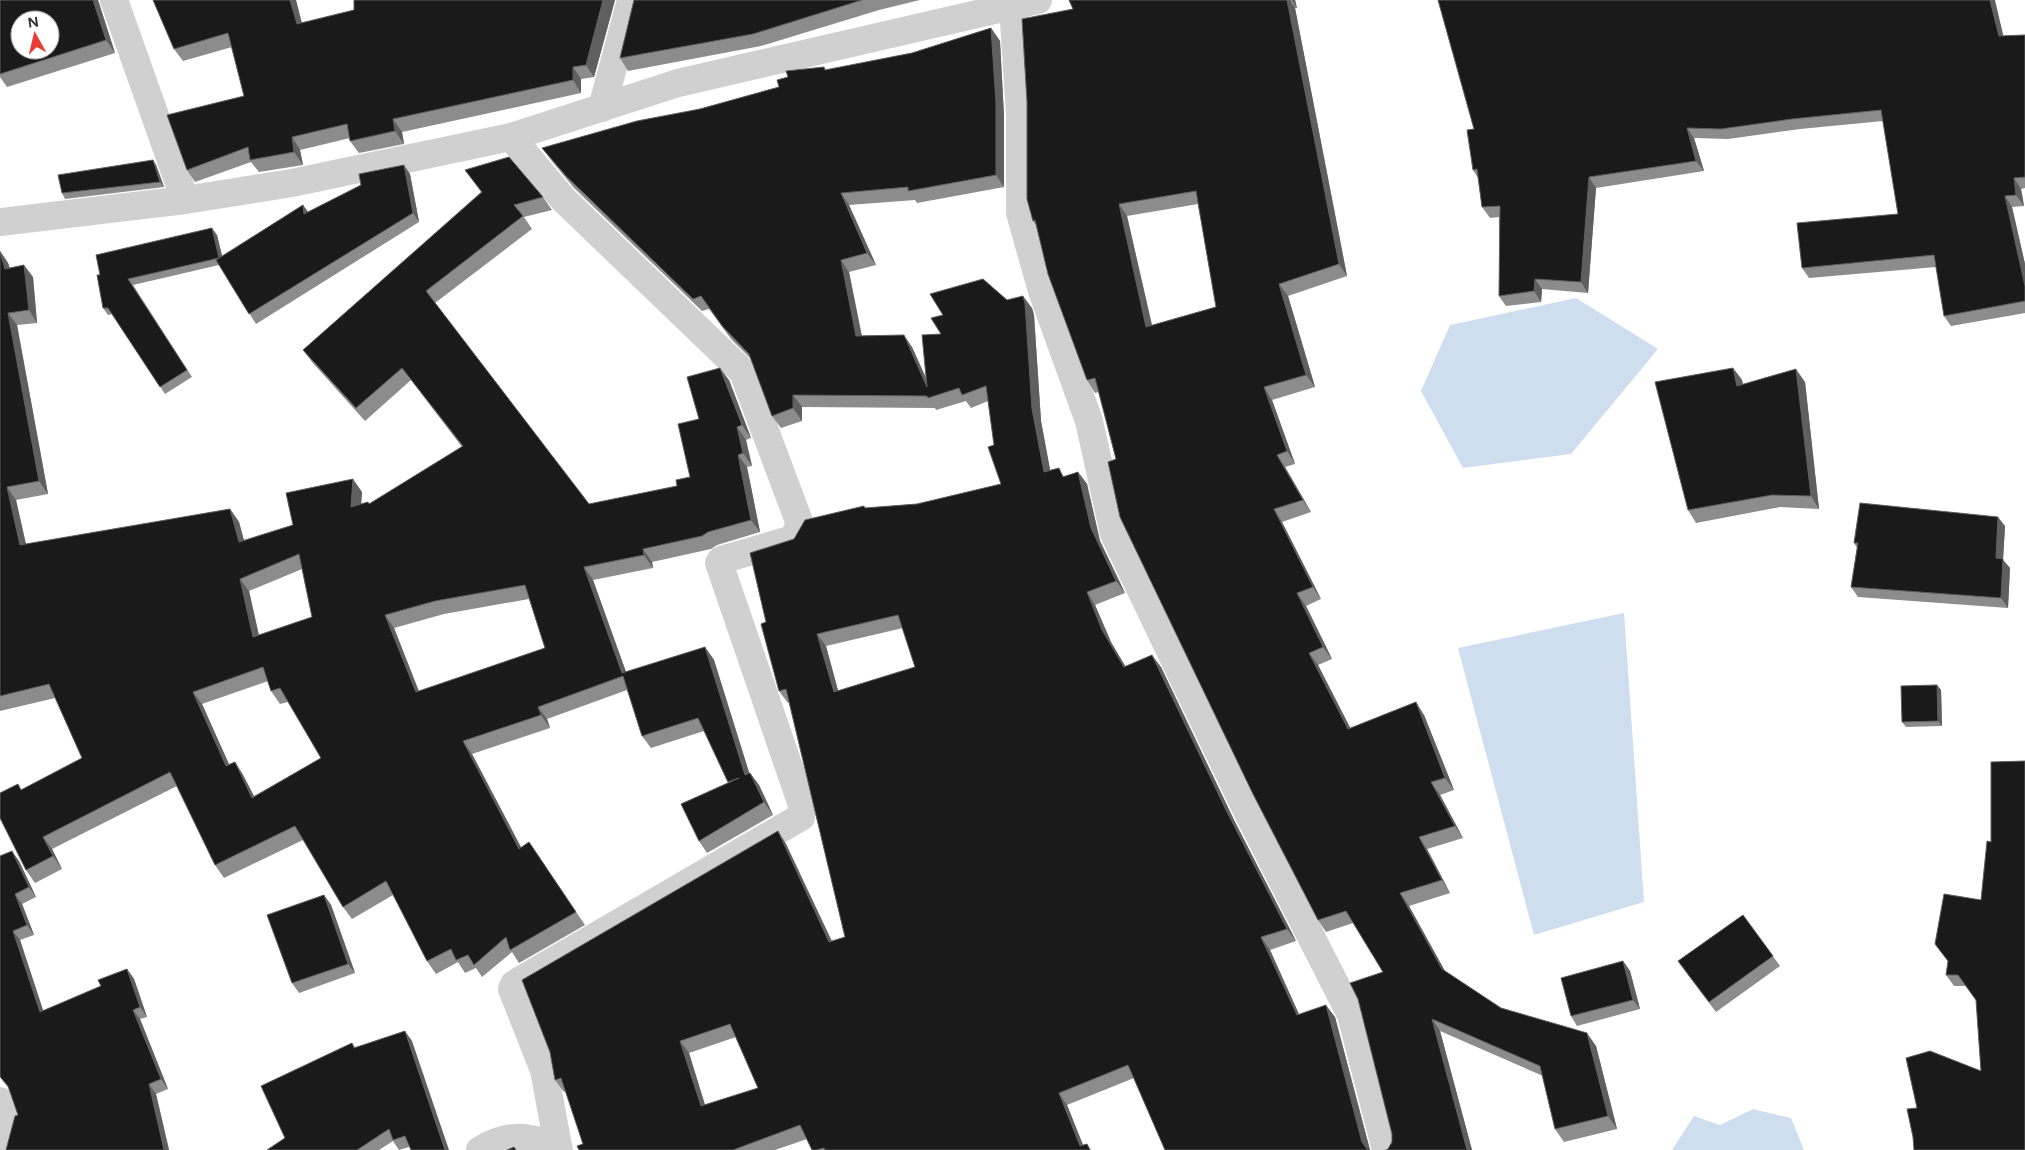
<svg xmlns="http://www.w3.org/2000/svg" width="2025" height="1150" viewBox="0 0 2025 1150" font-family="Figtree,sans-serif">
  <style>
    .water { fill: #cedeef }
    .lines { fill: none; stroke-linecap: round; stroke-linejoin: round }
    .street { stroke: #d0d0d0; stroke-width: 28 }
    .wall { fill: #8c8c8c; fill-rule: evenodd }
    .shaded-wall { fill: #5f5f5f }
    .building { fill: #1a1a1a; stroke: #5f5f5f; fill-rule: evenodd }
  </style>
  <rect width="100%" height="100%" fill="#fff"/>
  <g class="water">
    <polygon points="1576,298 1658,349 1571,454 1463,468 1421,391 1450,325"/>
    <polygon points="1624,613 1644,902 1534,935 1458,648"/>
    <polygon points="1753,1109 1791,1118 1804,1150 1672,1150 1694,1116 1720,1125"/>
  </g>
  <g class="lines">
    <g class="street">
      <polyline points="114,0 185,200"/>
      <polyline points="1013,6 1020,115 1020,213 1042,291 1089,421 1114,534 1248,813 1351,1015 1386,1150"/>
      <polyline points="602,108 631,0"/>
      <polyline points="511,137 563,199 743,372 800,524 793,539 721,560 719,563 802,805 801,817 514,984 512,989 544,1070 558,1146"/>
      <polyline points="0,222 185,200 292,183 511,137 678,83 1038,0"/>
      <polyline points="0,1101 7,1123 1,1150"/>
      <path d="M480,1150c31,-18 45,-13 78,-4l1,4"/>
    </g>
  </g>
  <g class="wall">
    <polygon points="0,0 98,0 115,53 7,87 0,77"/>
    <polygon points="153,0 296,0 302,23 615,0 594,77 581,79 581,93 402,132 404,144 359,153 350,141 350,138 300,150 303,165 259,172 251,162 195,182 187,170 244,96 232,47 183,61 174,49"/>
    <polygon points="634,0 920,0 879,10 761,46 628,71 620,58"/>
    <path d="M1069,0h226l2,8h-2l52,268 -59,20 27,91 -43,13 23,64 -10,3 26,45 -29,10 39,77 -15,7 26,53 -14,6 32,63 74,-13 30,75 -14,5 23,43 -36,11 23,44 -41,13 36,65 56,37 95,38 21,83 -53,13 -9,-13 -12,-53 -103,-45 32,119h-86l2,-1 4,-7v-8l-9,-162 -30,-49 -27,9 -8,-12 -202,-461 -17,-67 -4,1 -8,-13 -51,-155 -3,-4 40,-212zM1198,204l18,103 -64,18 -25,-109z"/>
    <path d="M991,28l9,13 4,75v71l-87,16 -2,-3 -66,5 27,60 -27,7 13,64 50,11 14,31 15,-44 66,-34 25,8 2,7 7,106 9,50 14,5 14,-4 9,12 13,57 25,52 -30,12 16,37 14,25h36l73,153 62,121 -26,9 29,64 36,3 35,133h-205l-31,-72 -67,27 16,40 4,-1 4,6h-279l-5,-11 -32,11h-196l4,-6 -17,-53 -2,1 -9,-12 223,-249 8,13 45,97 14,-4 -56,-234h-1l-9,-12 -13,-69 28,-83 71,-31 52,-4 84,-20 -7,-39 -6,-44 -17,7 -5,-7 -30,9 -1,-2 -133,-1v14l-21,7 -9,-12 -21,-57 -20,-20 -22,-30 -7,2 -128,-123 -23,-28 -9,-12 158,-39 79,-22 45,-20 2,3 86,-17zM903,628l12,39 -77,24 -12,-45zM736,1037l22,51 -53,17 -16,-52z"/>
    <polygon points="2025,35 2025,188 2021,189 2024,206 2012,207 2025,264 2025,313 1951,326 1944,316 1936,267 1809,278 1802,268 1898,214 1883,121 1800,129 1728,139 1694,138 1704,171 1596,188 1588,293 1542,289 1541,302 1506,306 1499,296 1499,217 1490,218 1482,207 1478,178 1473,170 1474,129 2004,36"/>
    <polygon points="153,160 156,165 164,187 65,199 62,193"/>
    <path d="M465,170l78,27 9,13 -28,7 8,12 -97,74 154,201 88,-18 13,-9 9,-58 30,-39 22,58 -5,2 6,26 -5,1 13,65 -43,13 -6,4 -59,13 1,6 -60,12 33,92 79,-25 9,13 35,113h1l9,12 14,30 -66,38 -8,-12 29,-58 -24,-52 -53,17 -9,-12 -15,-46 -80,29 3,9 -78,26 49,93 8,-5 56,83 -66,38 -7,-11 -30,25 -6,-9 -11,5 -7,-11 -22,12 -9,-13 -34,-66 -41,24 -9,-12 -40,-67 -79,38 -9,-13 -38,-79 -125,63 10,20 -27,14 -9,-13 -5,-80 61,-32 -27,-60 -55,13v-460l8,12 2,5 23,9 4,46 -20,2 31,169 -32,6 10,44 204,-35 9,13 5,19 49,-16 69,-33 -1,12 7,-2 1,2 93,-57 -51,-67 -46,41 -53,-59 -9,-12 178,-158zM302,569l10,48 -53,18 -10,-44zM529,599l16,49 -126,43 -25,-63 50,-14zM268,681l3,10 9,13 8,-2 33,56 -67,38 -11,-21 -8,-13 -6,2 -27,-60z"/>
    <polygon points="410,174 419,222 256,324 219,265 133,285 192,377 165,394 113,314 108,315 103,308 97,275 217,235 222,256 303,205 308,212"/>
    <polygon points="1733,368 1742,380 1743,385 1805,382 1819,509 1780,507 1696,523 1688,510"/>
    <polygon points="2005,526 2003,560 2010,568 2008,608 1858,597 1851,587 1857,548 1854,543"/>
    <polygon points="1937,685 1941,690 1942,726 1906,727 1902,722"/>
    <polygon points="1991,842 2025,1150 1917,1108 1981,1071 1976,1000 1966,986 1954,986 1946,975 1981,900"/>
    <polygon points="0,856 19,861 36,897 22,904 34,935 20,940 43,1011 101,986 127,969 134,979 147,1017 140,1019 168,1089 156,1094 169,1150 6,1150 18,1115 9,1089 1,1078"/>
    <polygon points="324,895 331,905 355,973 299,993 292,983"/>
    <polygon points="1743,915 1780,966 1716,1012 1685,971"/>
    <polygon points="1623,961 1630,971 1640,1009 1577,1026 1571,1016"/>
    <polygon points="412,1041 409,1147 399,1150 393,1141 379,1150 267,1150 285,1138 352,1043 355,1047"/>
  </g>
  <g class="shaded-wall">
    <polygon points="93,0 98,0 115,53 106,40"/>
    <polygon points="290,0 296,0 305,37 297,24"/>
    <polygon points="603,0 615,0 594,77 586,65"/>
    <polygon points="1287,0 1290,0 1295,8 1347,276 1339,264"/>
    <polygon points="1292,0 1295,0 1297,8"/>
    <polygon points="1990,0 1995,0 2006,47 1999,36"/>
    <polygon points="991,28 1000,41 1004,116 1004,187 996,175"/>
    <polygon points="573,67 581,79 581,93 573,80"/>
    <polygon points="393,119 402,132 404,144 395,131"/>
    <polygon points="1687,128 1694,138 1704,171 1696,161"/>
    <polygon points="292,137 300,150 303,165 294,152"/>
    <polygon points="153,160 156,165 164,187 160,182"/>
    <polygon points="404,165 410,174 419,222 413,213"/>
    <polygon points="1589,177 1596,188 1588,293 1581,282"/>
    <polygon points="2014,178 2021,189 2024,206 2016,195"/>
    <polygon points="841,193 849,205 876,265 867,253"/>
    <polygon points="2005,196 2012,207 2025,264 2025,286"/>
    <polygon points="1119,204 1127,216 1155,339 1146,327"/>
    <polygon points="303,205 310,215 304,214"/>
    <polygon points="212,228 217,235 224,264 219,258"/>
    <polygon points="0,251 8,263 14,282 5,269"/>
    <polygon points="841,260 849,272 864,348 856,336"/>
    <polygon points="24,265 33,277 37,323 29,310"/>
    <polygon points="1535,279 1542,289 1541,302 1534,291"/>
    <polygon points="1279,284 1288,296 1315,387 1306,375"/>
    <polygon points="1023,296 1032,308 1034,315 1041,421 1053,485 1044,472 1032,409"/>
    <polygon points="8,313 17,325 48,494 39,481"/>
    <polygon points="904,335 912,347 934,396 927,387"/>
    <polygon points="720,368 729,380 751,438 742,425"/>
    <polygon points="1733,368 1742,380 1746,399 1737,386"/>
    <polygon points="1796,369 1805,382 1819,509 1811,496"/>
    <polygon points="1264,387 1272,400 1295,464 1287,451"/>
    <polygon points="793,395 802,407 802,421 793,408"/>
    <polygon points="737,427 746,440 752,466 743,453"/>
    <polygon points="738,455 747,467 760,532 751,520"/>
    <polygon points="1277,455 1285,467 1311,512 1303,500"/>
    <polygon points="1078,472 1087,484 1100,541 1125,593 1116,581 1091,528"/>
    <polygon points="353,479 362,492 360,520 351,507"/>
    <polygon points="7,487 16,500 29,558 20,545"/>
    <polygon points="230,509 239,522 248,555 239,542"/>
    <polygon points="1274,509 1282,522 1321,599 1313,587"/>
    <polygon points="1998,517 2005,526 2003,560 2010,568 2008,608 2001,598 1996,558"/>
    <polygon points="643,549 652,562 653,568 644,555"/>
    <polygon points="584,567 593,580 631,686 622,673"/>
    <polygon points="240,579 249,591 262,650 253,637"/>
    <polygon points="1087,592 1095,605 1111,642 1133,679 1124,667 1102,630"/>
    <polygon points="1297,593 1306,606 1332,659 1323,647"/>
    <polygon points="385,615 394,628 424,705 416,692"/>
    <polygon points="817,634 826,646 842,705 834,692"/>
    <polygon points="705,647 714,660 754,788 745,775"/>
    <polygon points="1309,653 1318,665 1357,741 1348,729"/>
    <polygon points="1152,655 1161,667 1234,820 1296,941 1287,929 1225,808"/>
    <polygon points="1937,685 1941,690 1942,726 1938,721"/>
    <polygon points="193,692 202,704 235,778 226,766"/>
    <polygon points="1416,702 1424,715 1454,790 1445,778"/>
    <polygon points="538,707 547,719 550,728 541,715"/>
    <polygon points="463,741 472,754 528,861 519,849"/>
    <polygon points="235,762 243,775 261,810 252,798"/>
    <polygon points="750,773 759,785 773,815 764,802"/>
    <polygon points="1431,782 1440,795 1463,838 1455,826"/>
    <polygon points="778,831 786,844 838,954 829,942"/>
    <polygon points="43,837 52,849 62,869 53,856"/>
    <polygon points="1419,837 1427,849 1450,893 1442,880"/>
    <polygon points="12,851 19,861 36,897 29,887"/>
    <polygon points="1400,893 1409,906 1451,982 1442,969"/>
    <polygon points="15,894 22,904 34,935 27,925"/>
    <polygon points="324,895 331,905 355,973 348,964"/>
    <polygon points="13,931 20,940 47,1022 40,1012"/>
    <polygon points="1261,937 1270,950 1305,1028 1297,1015"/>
    <polygon points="1623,961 1630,971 1640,1009 1633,1000"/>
    <polygon points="127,969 134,979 147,1017 140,1007"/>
    <polygon points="1326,1005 1335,1017 1370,1150 1367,1150 1362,1142"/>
    <polygon points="133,1010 140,1019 168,1089 161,1079"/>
    <polygon points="1432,1019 1440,1031 1472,1150 1467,1150"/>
    <polygon points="405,1031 412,1041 449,1150 445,1150"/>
    <polygon points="1587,1033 1596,1046 1617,1129 1608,1116"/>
    <polygon points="680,1041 689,1053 709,1118 701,1106"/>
    <polygon points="149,1084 156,1094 169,1150 164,1150"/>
    <polygon points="1059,1093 1067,1105 1085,1150 1080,1146"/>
  </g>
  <g class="building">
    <path d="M0,0h93l13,40 -106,34zM20,20h30v30h-30z"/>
    <polygon points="153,0 290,0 297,24 354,10 354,0 603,0 586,65 573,67 573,80 393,119 395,131 350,141 347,124 292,137 294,152 250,160 248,147 187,170 167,115 244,96 228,33 174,49"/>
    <polygon points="634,0 862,0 753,34 620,58"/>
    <path d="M1069,0h218l52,264 -60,20 27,91 -42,12 23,64 -10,4 26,45 -29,9 39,78 -16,6 26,54 -14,6 39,76 68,-27 29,76 -14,4 24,44 -36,11 23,43 -42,13 42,76 59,39 86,25 21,83 -53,13 -15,-63 -108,-47 35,131h-81l2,-1 4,-7v-8l-34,-135 -8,-16 33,-11 -37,-61 -28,9 -65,-126 -133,-277 -12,-55 8,-3 -21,-81 -8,2 -39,-106 -13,-54 -2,1 -6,-22v-97l-5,-83 51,-10zM1196,191l20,116 -70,20 -27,-123z"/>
    <polygon points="1438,0 1990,0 1999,36 2025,35 2025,177 2014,178 2016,195 2005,196 2025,286 2025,301 1944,316 1934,255 1802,268 1797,223 1898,214 1881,110 1792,119 1721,129 1687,128 1696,161 1589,177 1581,282 1535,279 1534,291 1499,296 1500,206 1482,207 1477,169 1473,170 1467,130 1474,129"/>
    <path d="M991,28l5,75v72l-88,16v-4l-67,6 26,60 -26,7 15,76 48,-1 23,52 -5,-52 19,-1 -10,-16 12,-3 -13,-21 53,-15 24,21 16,-4 2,7 7,106 12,63 15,-4 4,9 15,-5 13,56 25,53 -29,11 15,38 22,37 28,-12 73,153 62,121 -26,8 36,78 29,-10 36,137 5,7 2,1h-204l-37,-85 -69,28 21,53 7,-2 3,6h-265l-1,-2 -8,2h-4l-12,-25 -67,25h-154l-2,-4 6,-2 -22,-66 -6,2 -5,-28 -28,-72 256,-149 51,111 16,-5 -59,-248 -7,2 -18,-67 5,-2 -16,-69 44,-14 11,-19 59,-14 1,2 52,-4 84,-20 -13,-37 6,-2 -8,-59 -24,9 -3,-7 -31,10 -1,-2 -134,-1v13l-21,8 -23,-62 -26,-27 -22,-31 -8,3 -127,-123 -24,-28 95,-27 63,-12 79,-22 -2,-7 11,-3 -2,-6 38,-4 1,3 87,-17zM898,615l17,52 -81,25 -17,-58zM730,1024l28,64 -57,18 -21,-65z"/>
    <path d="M509,157l34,40 -29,8 9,11 -97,75 163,213 88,-18 -1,-6 14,-3 -12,-53 21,-5 -12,-42 33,-9 22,57 -5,2 6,26 -5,2 13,65 -43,12 -6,4 -59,13 1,6 -60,12 38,106 83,-26 40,128 5,-2 14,29 -65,39 -18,-37 58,-26 -11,4 -30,-64 -56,18 -19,-60 -85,31 3,8 -78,26 56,108 10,-7 47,70 -66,38 -4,-13 -32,28 -6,-10 -12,5 -5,-11 -24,12 -41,-80 -43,26 -48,-81 -80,39 -45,-93 -127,65 10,19 -27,14 -26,-52v-25l18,-9 3,6 61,-32 -33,-74 -49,12v-444l5,17 19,-4 5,45 -21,3 31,168 -32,6 13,58 210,-36 9,33 54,-17 -7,-32 67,-14 -2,28 17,-5 1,2 94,-58 -61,-78 -46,40 -53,-58 179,-158 -17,-22zM299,554l13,63 -59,20 -13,-58zM525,585l20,63 -129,44 -31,-77 50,-14zM263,667l8,24 9,-3 41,70 -69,40 -17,-36 -9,4 -33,-74z"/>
    <polygon points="153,160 160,182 62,193 58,175"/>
    <polygon points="404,165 413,213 249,314 216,260 303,205 304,214 361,185 359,174"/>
    <polygon points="212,228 219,258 128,279 187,370 160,387 108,308 103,308 97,275 100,275 96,255"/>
    <polygon points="1733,368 1737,386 1796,369 1811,496 1772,495 1688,510 1655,382"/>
    <polygon points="1860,503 1998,517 1996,558 2003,559 2001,598 1851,587 1858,543 1854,543"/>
    <polygon points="1937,685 1938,721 1902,722 1901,686"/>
    <polygon points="2025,761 2025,1150 1914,1150 1913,1137 1907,1109 1917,1108 1906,1058 1930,1051 1981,1071 1976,1000 1958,975 1946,975 1948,961 1935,944 1944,894 1981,900 1987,841 1991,842 1991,762"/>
    <polygon points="12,851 29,887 15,894 27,925 13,931 40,1012 101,986 98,980 127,969 140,1007 133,1010 161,1079 149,1084 164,1150 6,1150 15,1116 18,1115 8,1086 1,1078 0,1076 0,856"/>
    <polygon points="324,895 348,964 292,983 267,915"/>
    <polygon points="1743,915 1773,956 1709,1002 1678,961"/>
    <polygon points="1623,961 1633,1000 1571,1016 1561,978"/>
    <polygon points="405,1031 445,1150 411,1150 405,1136 393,1140 389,1129 357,1150 267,1150 285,1138 261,1086 352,1043 354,1048"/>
    <polygon points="514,1147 516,1150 507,1150"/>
  </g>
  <g transform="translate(35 35) rotate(352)"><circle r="24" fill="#ffffff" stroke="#adadad"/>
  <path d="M0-4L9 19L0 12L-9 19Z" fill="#eb3c33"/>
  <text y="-8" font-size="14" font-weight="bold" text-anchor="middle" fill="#333333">N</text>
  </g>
</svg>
